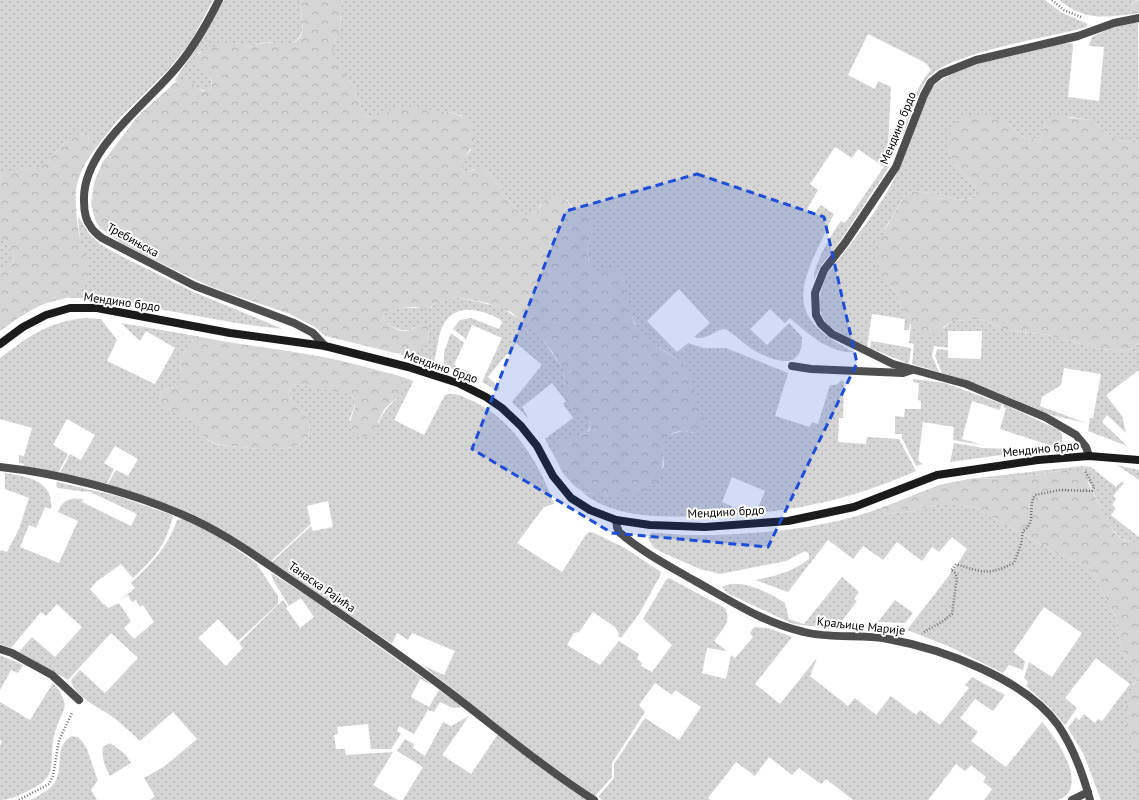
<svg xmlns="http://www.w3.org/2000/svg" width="1139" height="800" viewBox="0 0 1139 800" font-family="'PT Sans',sans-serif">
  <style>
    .grass { fill: url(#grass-dots) }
    .forest { fill: url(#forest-crowns) }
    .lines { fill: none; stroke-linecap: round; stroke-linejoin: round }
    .path { stroke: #707070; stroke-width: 2.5; stroke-dasharray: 1 2; stroke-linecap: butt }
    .lane { stroke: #4e4e4e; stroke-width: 8 }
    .street { stroke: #4e4e4e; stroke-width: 8 }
    .secondary { stroke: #1b1b1b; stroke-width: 8 }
    .marked { fill: #1d4ed8; fill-opacity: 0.2; stroke: #1d4ed8; stroke-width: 3; stroke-dasharray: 8 5; stroke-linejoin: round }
    .labels { text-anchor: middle; stroke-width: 4; stroke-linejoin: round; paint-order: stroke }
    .street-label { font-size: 12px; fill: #000; stroke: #fff }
  </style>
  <defs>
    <pattern id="grass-dots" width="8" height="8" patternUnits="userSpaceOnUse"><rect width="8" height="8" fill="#d5d5d5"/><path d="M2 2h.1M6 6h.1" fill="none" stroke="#b5b5b5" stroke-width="1.8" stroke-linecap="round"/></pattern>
    <pattern id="forest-crowns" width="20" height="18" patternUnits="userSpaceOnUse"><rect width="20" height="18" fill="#d5d5d5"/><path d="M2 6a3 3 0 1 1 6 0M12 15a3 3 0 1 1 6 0" fill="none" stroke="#b5b5b5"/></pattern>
  </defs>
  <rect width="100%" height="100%" fill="#fff"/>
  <g class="grass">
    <path d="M0,0h213l-23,43 -23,28 -50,50 -22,28 -5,-11 -8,-4c-7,3 -14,5 -19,10 -8,8 -12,18 -22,23 -14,6 -31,-2 -41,12z"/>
    <path d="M224,0h79c-7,19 10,33 -13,44 -14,1 -25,-6 -37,3l-17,-4 -37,9 -3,7c5,10 20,18 14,30 -9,4 -18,-4 -24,-10l-12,2 21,-31z"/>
    <path d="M343,0h702l17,13 26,11 -2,3 -10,3c-33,8 -131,24 -149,49 -11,16 -20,47 -27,65 8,-24 13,-55 31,-74l-5,-7 -58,-29 -20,41 27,14 3,-8 13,6 -3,59 1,21 -52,79 -15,18 -8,15c-1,-14 18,-46 27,-58l4,2 39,-56 -26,-18 -6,9 -17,-11 -25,37 8,6 -11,19 7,5 7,-9 13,9c-6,11 -11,23 -16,34 -27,55 -18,76 36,104 -24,2 -47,-19 -64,-34l-5,5 -15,-14 -20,20 17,16 22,-22 13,14c1,30 -20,27 -41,17 -14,-6 -23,-18 -36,-25 -12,1 -17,12 -31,8l16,-14 -31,-34 -32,32 30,31 11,-9 15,5h23l62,25 -13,43 35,11 2,-5 6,2 12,-39h6l6,-5 2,2 -1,36h-4l-1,24 28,2 1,-7 32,2 17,32c-52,23 -103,37 -160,42l9,-22 -33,-14 -10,25 17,7 -1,5c-49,2 -117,11 -156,-22l9,2h45l8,-2 6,-4 14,-22 -1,-17 2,-8 5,-6 13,-4 11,2 7,-17 -16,-52 -41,-26 -6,-8 -8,-18 -6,-32 -16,-13 -9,5 -8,-6 -4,-12 6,-28 -20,-11v-7l-6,-8 -26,4c-4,10 -12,12 -22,9l-32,-42 -13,-2 -5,3 -7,-1v-11l9,-10 -9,-34c-20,-9 -43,-2 -63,-10 -13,6 -25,17 -37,7l-2,-11 -9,-19 -18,-26v-12l8,-19 -1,-17z"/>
    <path d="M1059,0h79l-8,5 1,9c-30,4 -47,6 -72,-14z"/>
    <path d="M1138,22l1,118 -4,3 -18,-3 -27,-20 -19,-3 -25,5 -6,19 -17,-4 -16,-15 -58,28 6,14 21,23 -1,11 -18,2 -13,-5 -30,-4 -10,5 -19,33 5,57 7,8 7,20 6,8 -1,8h-5l1,-11 -33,-5 -5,33c-38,-18 -60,-26 -40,-73 23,-29 51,-63 68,-96 11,-22 26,-81 41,-94 23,-19 102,-39 132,-41l5,1v3l-5,50 31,4 5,-54 -15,-1 3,-9 19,-9z"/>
    <polygon points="78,216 90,235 100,244 123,257 196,293 283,329 242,324 97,298 68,298 81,290 88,278 80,240"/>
    <path d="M0,236c6,11 21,17 11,29l-11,5z"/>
    <path d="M456,297l44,10 21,13 21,19 21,30 1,15 17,31 7,3 3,7 -4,8 -5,1 -25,17 1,12 -13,-24 28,-21 -10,-14 3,-3 -14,-18 -30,24 7,12 -17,-17 30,-37 -26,-22 -28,34 12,11 -2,3 -16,-9 20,-44 -30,-13 -6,14 -13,-10 7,-9 11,-2 28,11 3,-6 -1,-3c-24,-13 -51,-18 -61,13 -3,10 -3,22 -7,30l-38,-10 6,1 27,-15 1,-10 -15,-2 -3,3c-10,2 -22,-3 -28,-12l1,-5 16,-5h30l9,-7z"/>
    <path d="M85,318l16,1 16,21 -10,21 48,23 20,-36 -29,-17 -6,10 -19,-18 75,13c-6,7 -18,22 -16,32 2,7 5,10 1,18 -10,2 -20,1 -22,13l4,7 32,15c2,7 7,15 14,20 9,6 22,5 33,6 23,3 85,9 63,-34 -10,-4 -17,-13 -15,-25l6,-4 53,9c11,10 3,17 0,28l30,2c5,-20 28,-24 24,-46l10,4 -1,3 -18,36 30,15 21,-40c8,-3 15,0 23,4 43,17 71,63 86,105l-10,3 -27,36 45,29 23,-36 4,-4 5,1 31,15 36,24 -1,4 -21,38 -18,24 -3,-2 1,-2 -4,-7 -22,-15 -14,20 -5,1 -7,12 33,20 19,-24 20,13 -2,5 5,4 -1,3 11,6 20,-27 -29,-26 23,-39 3,-2 56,30c7,14 -3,22 -11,33l13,10 -20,-3 -5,25 24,6 5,-24 4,3 18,-21 -3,-4 4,-6 14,1 24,9 -37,47 25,20 37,-46 -7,18 38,30 7,-8 21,17 15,-19 25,19 4,-5 20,15 29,-37 -4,-3 7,-8 33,18 -12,16 -18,-12 -15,19 18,14 -7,9 35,26 36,-45c14,15 49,66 16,78h-74l8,-11 -9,-7 3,-5 -15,-12 -6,6 -9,-7 -28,36h-75l-27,-21 -5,5 -22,-16 -7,7 -23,-18 -14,19 -19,-14 -28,36 2,2h-108l-4,-3 16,-19v-14l31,-46 34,22 22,-33 -26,-17 -3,5 -17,-12 -16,22 6,7 -33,51v14l-17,19 -52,-36 -121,-95 22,10 11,-24 -43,-18 -4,7 -11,-7 -5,11 -120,-82 39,-36 2,5 20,-4 -5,-26 -21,5 4,18 -40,37c-26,-16 -51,-34 -79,-47 -27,-12 -56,-20 -85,-29l9,-15 12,6 10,-17 -23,-13 -11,17 10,6 -8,16 -46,-12 10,-19 11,6 14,-25 -28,-16 -14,26 15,9 -10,19 -35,-7 1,-2 -5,-1v-8l5,1 8,-28 -32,-9v-61c29,-22 48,-36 85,-40z"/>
    <polygon points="980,319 1006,330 1047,335 1101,349 1126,351 1139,344 1139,370 1106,395 1122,416 1126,433 1107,415 1102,422 1127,446 1088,431 1090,418 1093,418 1101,374 1064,368 1061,385 1042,397 1040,406 1086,423 1051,415 977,384 942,373 935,356 937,349 948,350 948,358 981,359 982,331 948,331 948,348 934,346 932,356 939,372 912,364 914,344 909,343 911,325 914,328 944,328 952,321"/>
    <polygon points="451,333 464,343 454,365 479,377 478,380 444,366 444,352"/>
    <polygon points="871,341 911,348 909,364 870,348"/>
    <polygon points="913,379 945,383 1002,404 1000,410 972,401 962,439 982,445 953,440 954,427 923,422 918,461 923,464 916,466 902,438 902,434 895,434 895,416 904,417 905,409 921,409 921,401 918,400 919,383 913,382"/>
    <polygon points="1003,404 1059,430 1062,434 1062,442 1055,446 1049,445 1000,429 1006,408 1003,407"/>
    <polygon points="954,443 983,448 1023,449 1030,451 950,462"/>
    <polygon points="1117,465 1139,470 1139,480"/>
    <polygon points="1082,466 1091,467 1116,487 1121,482 1124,483 1113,496 1116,499 1112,505 1116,508 1111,515 1139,537 1139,541 1134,543 1121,539 1107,522 1089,482 1065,470 1014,478 969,479"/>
    <path d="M5,473c22,3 49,8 46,36l-6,-2 -9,21 -7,-3 -9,22 39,16 19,-42 -20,-9c4,-12 12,-15 25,-13l-1,3 49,24 6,-12 -49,-23 -2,1 -28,-4 -2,-3 1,-3 60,14 55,19 1,2c-9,31 -18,40 -40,61l-12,-14 -25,18 -6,7 14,16 1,-1 3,4 11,-5 12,18 -7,7 10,11 20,-17 -11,-17 -3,2 -4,-7 -4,2 -4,-7 -8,5 15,-12 -4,-5c21,-20 37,-36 46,-63l9,-2 37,22 33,23 22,33v8l-40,37 -20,-22 -20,19 28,28 17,-18 -4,-5 44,-43 5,7 -2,1 14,20 14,-11 -13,-19 -12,8 -16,-26 -2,-7 41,26 122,87 -14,-7 -9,18 18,10 10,-17 24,17 -10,1 -13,-6 -6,10 -6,-2 -14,24 -15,-8 -2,5 4,3 -10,15h-20l-3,-25 -31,3 1,7 -4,1 2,14h9l1,6 47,-3 -20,33 25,15h-248l5,-4 -11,-18 21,-12 32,-27 -24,-27 -33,29c-8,-8 -17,-16 -26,-23 -11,-9 -41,-21 -43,-38l9,-10 25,23 33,-35 -27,-25 -43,47 -49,-28 13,-15 23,20 27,-30 -25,-23 -11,12 -5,-4 -30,36 -11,-4v-92l1,-2 6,2 12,-23 10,-31 -24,-9z"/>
    <path d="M937,505h21l18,3 78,44 36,16 25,48 7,35 16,25 -5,9 2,70 4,2v43h-38l-18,-47 -15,-25 8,-11 3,3 5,-6 11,9 3,-4 4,2 28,-37 -34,-26 -31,40 12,10 -12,17 -16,-18 -23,-21 2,-4 -4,-4 5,-16 23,15 30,-44 -38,-26 -31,45 12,9 -2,9 -14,-5 -6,8 -55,-27 -41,-16 47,-61 13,-20 -15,-12 -13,15 -7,-5 -10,14 -25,-19 -14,18 -20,-14 -10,13 -25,-19 -40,52 -33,-12c21,-4 37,-8 54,-21v-5l-4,-3 -19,10 -66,13 -20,-5 -39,-17 -8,-5 -5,-9 3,-5c13,0 26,2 40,2 63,0 130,-5 190,-27l5,6 27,-3z"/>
    <path d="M842,577l17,15 -5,7 3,2 -21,28 -43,-5 -66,-31 -5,-6c16,-10 49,6 63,16l4,16 15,5z"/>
    <polygon points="895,600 913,613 905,623 878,622"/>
    <polygon points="0,655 23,665 18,673 11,670 0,690"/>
    <path d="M53,683c22,26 7,26 1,53 -6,31 6,40 -28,56 -9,4 -16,8 -26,8v-54l2,-5 -2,-1v-38l30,18z"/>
    <polygon points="469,716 442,755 471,774 498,734 588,800 403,800 423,767 397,751 405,739 414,744 413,748 425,756 443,722 451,726"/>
    <path d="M72,736l6,1c12,10 13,29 20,43l-7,10 6,10h-67c8,-4 20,-10 25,-18 9,-16 -1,-37 17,-46z"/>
    <path d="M110,743l15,11 6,9 -21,13c-5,-9 -9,-19 -7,-29z"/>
  </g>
  <g class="forest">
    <path d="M303,0h40l-3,9 1,17 -8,19v11l18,27 9,19 2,11c12,10 24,-2 37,-7 21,8 76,-4 75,32 -1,14 -14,18 -12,33l7,1 9,-4 9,3 32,42c6,1 11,2 16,-1 5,-3 6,-9 11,-12 12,-8 27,1 27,15 7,5 13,0 19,7l1,4 -6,28 4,12 8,5c29,-20 29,39 35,52 9,16 24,24 39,34 4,2 10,5 12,8 12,17 9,40 21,57l-2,7 -6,4c-10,0 -19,-6 -29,3 -10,11 -2,28 -11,43 -3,6 -9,11 -16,14 -10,3 -51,3 -60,-2 -6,-3 -10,-8 -14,-12 -9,-9 -13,-21 -10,-34 10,-14 22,-5 32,-15l1,-8 -16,-11 -9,-12 -3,-30 -12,-19 -9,-11 -31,-27 -24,-9 -31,-6 -17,4 -13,9 -10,-3 -16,1 -16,5 -1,5c4,7 19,17 27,12 8,-3 11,-10 19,-1 0,20 -16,26 -34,24l-70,-17 -10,-9 -25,-13 -79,-27 -44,-21 -46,-23 -21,-15 -4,-6 -5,-18 3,-21 8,-20 36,-47 41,-37h7l16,12 8,-2c7,-13 -9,-16 -13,-25 -8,-15 28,-20 38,-21 5,0 12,3 18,4 18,-12 37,6 48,-11 5,-7 -3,-24 2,-36z"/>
    <polygon points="1139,0 1139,13 1131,14 1130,5"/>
    <polygon points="965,115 984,115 1007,122 1023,137 1040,141 1046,122 1055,116 1090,120 1117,140 1135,143 1139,140 1139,344 1126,351 1101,349 1047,335 1006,330 980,319 952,321 931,336 924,335 913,328 904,314 897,294 879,273 876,259 876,246 904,196 914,191 944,195 957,200 975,198 976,187 955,164 949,150 951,126"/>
    <path d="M78,134c10,1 15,5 17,15 -9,12 -17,26 -19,41 -1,15 1,34 4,49 4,18 17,35 1,51 -9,9 -22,9 -34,13 -17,6 -33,18 -47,28v-61l11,-5c10,-12 -5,-18 -11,-29v-57c10,-15 26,-6 40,-12 11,-5 15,-15 22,-22 5,-5 10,-8 16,-11z"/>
    <path d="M196,336c42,9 85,13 127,21 27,5 54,13 80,20 4,21 -9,20 -19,33 -9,13 -5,30 -29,26 -9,-12 -3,-18 0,-30l-2,-9 -4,-3 -53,-10 -6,4c-2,12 5,21 15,25 22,43 -40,37 -64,34 -8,-1 -17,-1 -24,-3 -8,-2 -15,-8 -19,-15 -1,-2 -2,-6 -4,-8 -10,-8 -31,-6 -35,-22 2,-12 12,-11 22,-13 4,-8 1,-11 -1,-18 -2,-10 10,-25 16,-32z"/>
    <path d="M1065,470l16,1c11,15 28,60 40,68 5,3 13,4 18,2v216l-4,-2 -8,-31v-27l11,-21 -16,-25 -7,-35 -25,-48 -36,-16 -78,-44 -18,-3h-21l-24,6 -27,3 -5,-6 58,-23 30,-6 45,-1z"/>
  </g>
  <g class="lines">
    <g class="path">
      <polyline points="1052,0 1064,10 1081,17"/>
      <path d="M924,632l19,-11 9,-7 5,-37 -2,-4 -4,-2 5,-7c25,8 32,12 58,-1l7,-19 2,-13c14,-9 4,-24 12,-36l25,-5 32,1 2,-4 -9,-16"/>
      <polyline points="19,800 49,784 53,776 59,740 72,713"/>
    </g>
    <g class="lane">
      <polyline points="792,366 811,369 903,373 912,370"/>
      <polyline points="1072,800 1088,792"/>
    </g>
    <g class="street">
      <path d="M219,0c-12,24 -25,47 -42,67 -30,37 -95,82 -93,134 0,9 1,19 7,26 2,4 7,8 11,11l93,48 99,37 19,10 12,13"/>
      <polyline points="1089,456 1086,447 1076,435 1045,417 966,384 893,364 832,334 821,324 816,315 815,293 824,270 845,243 896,167 924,95 931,82 941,74 976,60 1078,36 1114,23 1139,18"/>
      <path d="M0,467c57,6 127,24 181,47 41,17 76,43 113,68 53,36 107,73 158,112 47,36 92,74 142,106"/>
      <path d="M616,520l1,7 2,5c23,20 50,34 76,49 36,20 69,42 109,51 27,7 57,2 84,7 55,10 137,40 170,86 15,22 25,49 32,75"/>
      <polyline points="0,649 12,653 52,675 79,700"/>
    </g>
    <polyline class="secondary" points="0,344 23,327 46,315 70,308 97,308 230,333 325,346 408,367 458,383 486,397 502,408 521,426 537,446 553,476 571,498 590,510 616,520 650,525 705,527 788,521 854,507 937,475 1038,460 1089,456 1139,460"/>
  </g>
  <path class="marked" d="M697,174l127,43 33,146 -89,184 -156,-14 -140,-84 94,-238z"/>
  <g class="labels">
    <g class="street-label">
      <text transform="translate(898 128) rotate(-68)" y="4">Мендино брдо</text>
      <text transform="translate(133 240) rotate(29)" y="4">Требињска</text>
      <text transform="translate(122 302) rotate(8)" y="4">Мендино брдо</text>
      <text transform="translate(441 367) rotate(19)" y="4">Мендино брдо</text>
      <text transform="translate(1041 449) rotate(-6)" y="4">Мендино брдо</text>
      <text transform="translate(726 512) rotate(-3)" y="4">Мендино брдо</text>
      <text transform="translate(322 587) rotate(35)" y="4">Танаска Рајића</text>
      <text transform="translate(861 626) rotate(6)" y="4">Краљице Марије</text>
    </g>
  </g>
</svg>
